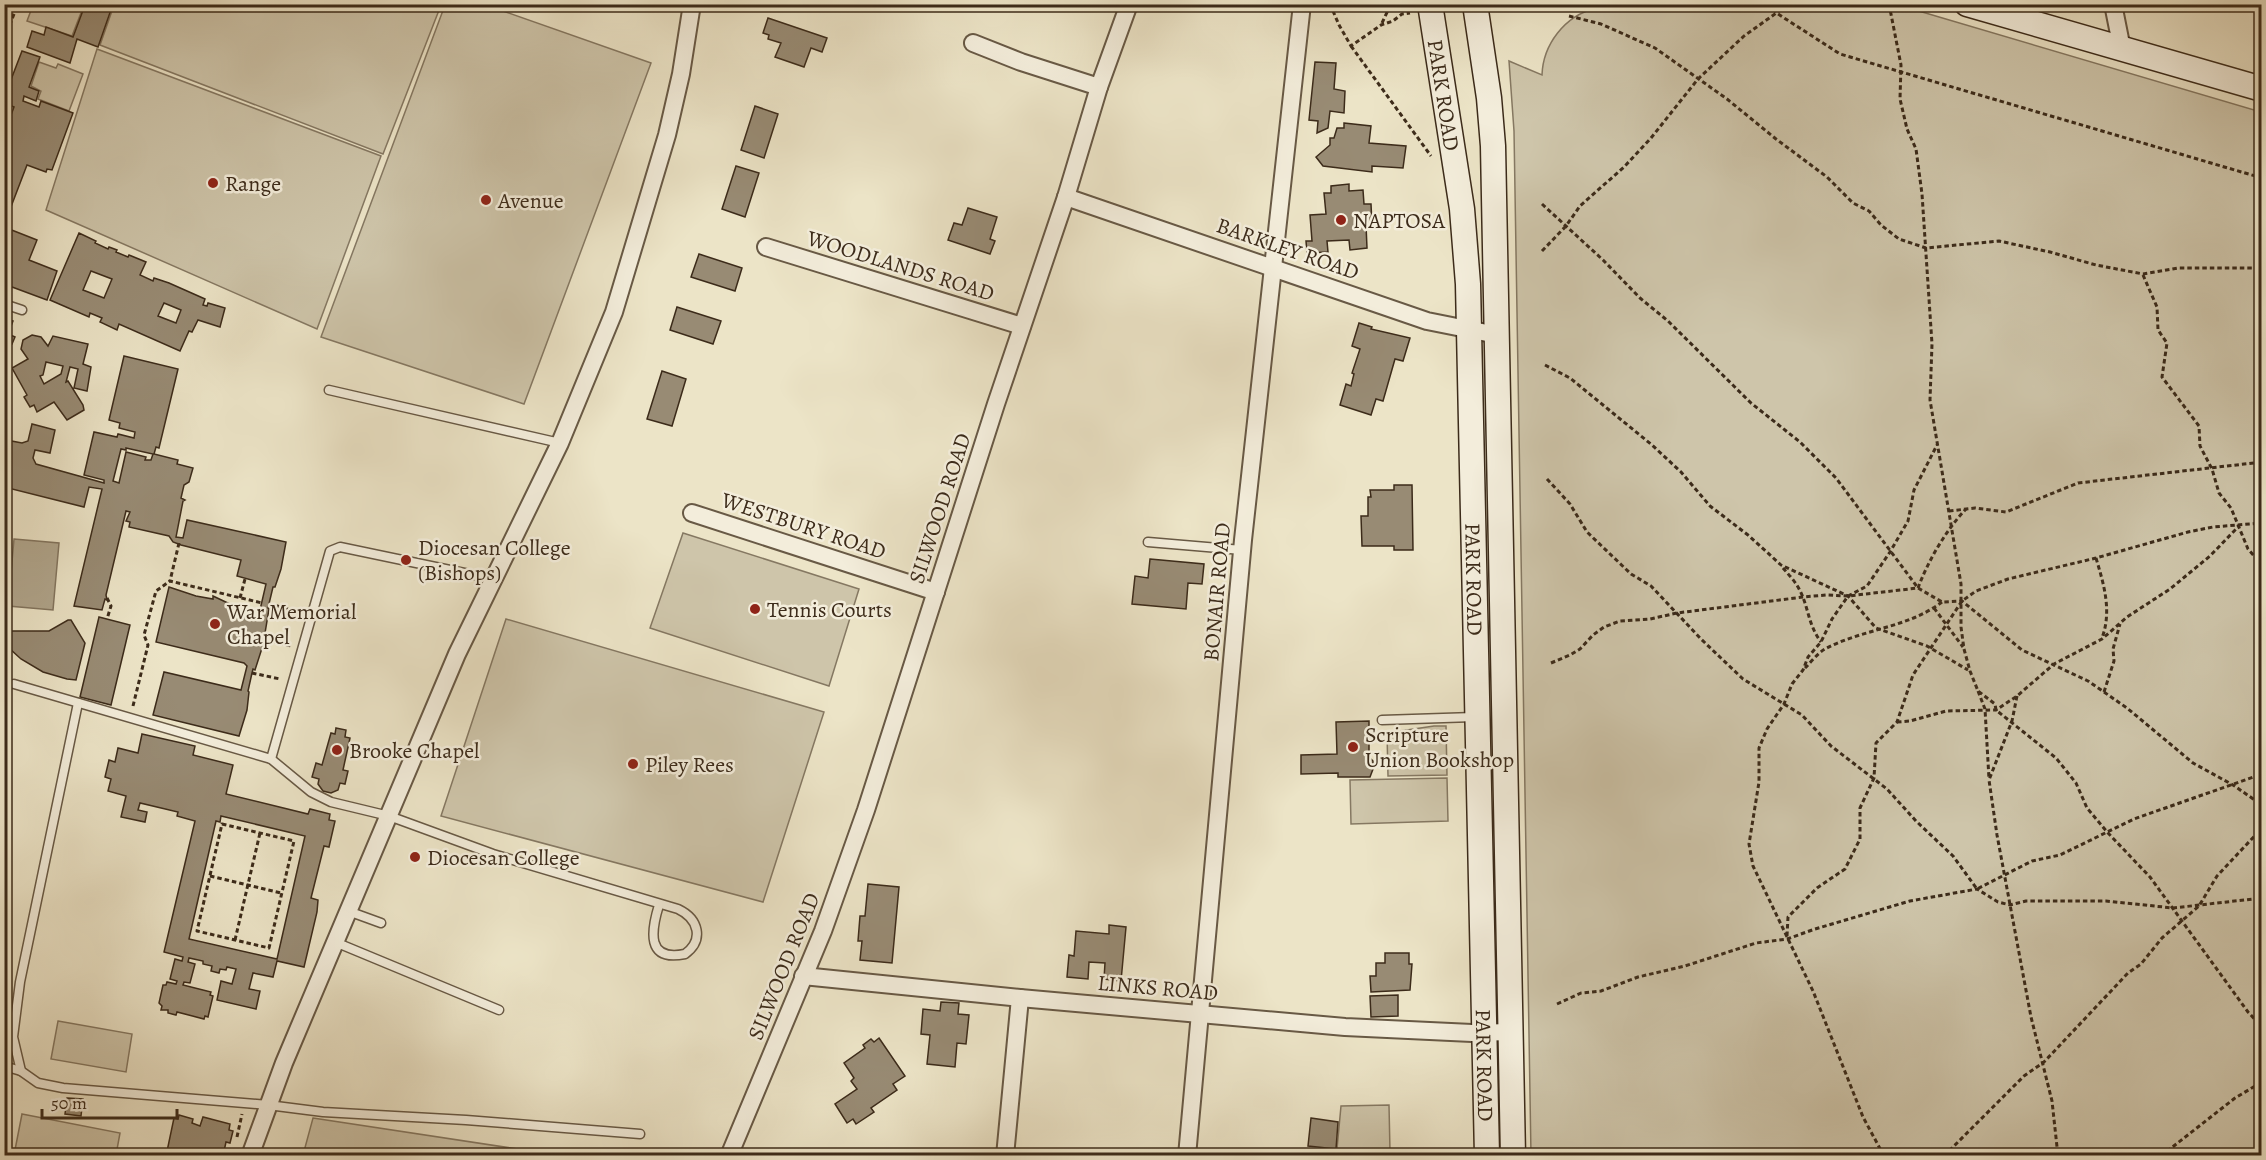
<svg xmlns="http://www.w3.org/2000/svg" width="2266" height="1160" viewBox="0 0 2266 1160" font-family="Alegreya,serif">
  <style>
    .green { fill: #cec5aa; stroke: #857862; stroke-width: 1.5 }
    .water { fill: #b0a58c; stroke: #82745e; stroke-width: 1.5 }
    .building { fill: #988b74; stroke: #3c2b1a; stroke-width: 1.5; fill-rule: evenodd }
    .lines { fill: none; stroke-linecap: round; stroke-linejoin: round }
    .lane-casing { stroke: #685945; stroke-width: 11 }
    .street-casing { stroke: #685945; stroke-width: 20 }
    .secondary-casing { stroke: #3c2b1a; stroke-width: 27 }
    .path { stroke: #3c2b1a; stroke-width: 3; stroke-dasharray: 4.5 3; stroke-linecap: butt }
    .lane { stroke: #f3eddb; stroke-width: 8 }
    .street { stroke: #f3eddb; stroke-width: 16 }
    .secondary { stroke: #f3eddb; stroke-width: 24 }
    .poi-dot { fill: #8f2418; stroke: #f3eddb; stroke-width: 2 }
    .labels { text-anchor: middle; stroke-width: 5; stroke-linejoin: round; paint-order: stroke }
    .street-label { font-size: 22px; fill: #3c2b1a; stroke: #f3eddb }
    .poi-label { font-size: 22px; fill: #3c2b1a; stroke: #f3eddb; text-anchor: start }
  </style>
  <rect width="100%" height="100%" fill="#ece4c7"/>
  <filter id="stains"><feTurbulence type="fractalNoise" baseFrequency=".00333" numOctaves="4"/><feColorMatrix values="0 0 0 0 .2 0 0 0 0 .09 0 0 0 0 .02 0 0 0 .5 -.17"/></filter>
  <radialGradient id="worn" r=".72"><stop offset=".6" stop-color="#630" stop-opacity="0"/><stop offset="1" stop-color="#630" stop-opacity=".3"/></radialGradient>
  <g class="green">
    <polygon points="33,5 33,4 84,5 72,36 27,21"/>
    <polygon points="114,5 114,4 441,5 383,154 100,45"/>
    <polygon points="445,5 486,5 651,63 524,404 321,337"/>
    <path d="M1637,5h252l23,4 349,103v1043h-730l-17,-1024 -5,-70 33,14c1,-30 22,-59 54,-67 13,-3 28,-2 41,-3z"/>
    <polygon points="97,49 381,156 317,329 46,210"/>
    <polygon points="39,62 56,68 58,64 83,74 69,111 38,99 41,91 31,86"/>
    <polygon points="683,533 859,589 829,686 650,628"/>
    <polygon points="506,619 824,712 763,902 441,816"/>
    <polygon points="1434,726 1446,726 1447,775 1388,776 1387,733"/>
    <polygon points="1447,778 1448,821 1351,824 1350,780"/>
    <polygon points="58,1021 132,1034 126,1072 51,1059"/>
    <polygon points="1389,1105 1390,1152 1337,1149 1341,1106"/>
    <polygon points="22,1114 120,1133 116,1155 14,1155"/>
    <polygon points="313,1118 557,1155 303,1155"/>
  </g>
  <polygon class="water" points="14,539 59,543 53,610 8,606"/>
  <g class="building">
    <polygon points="90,4 113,4 98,47 77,39 70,63 27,47 32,31 44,35 46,27 73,37 85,5 89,7"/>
    <polygon points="1184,4 1203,4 1201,10"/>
    <polygon points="768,18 827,38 822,52 811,48 804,67 775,57 781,43 768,39 769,35 763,33"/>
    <polygon points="22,51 40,57 29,87 39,91 36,101 24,96 23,101 39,107 41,101 73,113 52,170 47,169 46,172 27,165 4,225 4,134 14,107 4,103 4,98"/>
    <polygon points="1315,62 1336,63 1334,89 1345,91 1344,113 1330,111 1328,128 1317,133 1318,121 1309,120"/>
    <polygon points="755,106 778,114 764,158 741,150"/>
    <polygon points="1344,123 1371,126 1369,143 1406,146 1403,168 1372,166 1372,172 1323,166 1316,157 1330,145 1330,138 1334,138 1337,128 1344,128"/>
    <polygon points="736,166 759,173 745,217 722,209"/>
    <polygon points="1349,184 1349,191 1363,190 1364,204 1371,204 1372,225 1366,225 1367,248 1350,250 1349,240 1327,241 1328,252 1307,253 1306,241 1312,241 1310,215 1326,214 1324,193 1331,193 1331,186"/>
    <polygon points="968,208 997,217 990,239 995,241 990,254 948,240 954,223 962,225"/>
    <polygon points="4,227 37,240 29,260 57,271 47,300 4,284 7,276 4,276"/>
    <path d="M79,233l17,8 -1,2 13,6 1,-2 8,3 -1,2 12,5 1,-2 17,7 -6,13 13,6 1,-3 15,5 36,16 -2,6 4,1 1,-3 17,5 -5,19 -22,-7 -6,12 -3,-1 -9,20 -61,-27 -2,6 -17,-8 2,-4 -12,-5 -1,4 -39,-17zM91,271l21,8 -8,19 -21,-8zM164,303l17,7 -5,13 -18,-7z"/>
    <polygon points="699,254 742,268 735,291 691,277"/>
    <polygon points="677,307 721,321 713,344 670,330"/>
    <polygon points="4,318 13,321 8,334 15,337 12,344 4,340"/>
    <polygon points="1359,323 1372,327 1371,329 1410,338 1403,361 1395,359 1383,401 1376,399 1371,415 1340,405 1346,384 1351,386 1354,374 1352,373 1360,349 1352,346"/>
    <path d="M32,335l9,2 7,9 5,-10 35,8 -5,20 8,3 -4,24 -13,-3 4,-19 -8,-2 -4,15 2,-1 15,24 1,5 -17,10 -13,-18 -17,10 -3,-7 -4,2 -6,-10 3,-2 -15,-27 16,-9 -7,-10 2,-9zM46,362l17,4 -2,8 -17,10 -4,-8 3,-1z"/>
    <path d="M124,356l54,13 -19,79 -3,-1 -2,7 24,6 -1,4 16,4 -4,14 -5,3 -3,13 4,2 -2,1 -7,36 7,1 4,-18 99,22 -5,27 -6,18h-2l-5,21 1,1 -6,36 -8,25 -2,-1 -1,4 -4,18 1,1 -2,18 -8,26 -86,-21 11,-43 77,18 6,-24 -3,-3 -88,-21 13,-55 27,9 17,3v-3l19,9 25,6 3,-1 6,-26 -29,-8 4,-16 -60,-15 -8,-3 -4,-6 -40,-9 1,-5 -4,-1 4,-9 -4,-1 -20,84 1,5 -2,-1 -3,11 -28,-4 28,-117 -13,-2 -5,20 -80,-20 2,-47 16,3 6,-2 4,-17 23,6 -5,23 -15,-3 -2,8 3,6 68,19v-3l-20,-5 10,-43 23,5 1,-3 16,4 1,-6 -16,-4 1,-5 -11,-3zM126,448l27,6 -2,6h-6l1,-3 -20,-5 -7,31 -6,-2 8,-32 5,1z"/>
    <polygon points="662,371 686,379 672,426 647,419"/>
    <polygon points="1394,485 1412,485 1413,550 1394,550 1394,546 1362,546 1361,516 1368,516 1368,497 1371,497 1370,490 1394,490"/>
    <polygon points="4,490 10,491 7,516 4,516"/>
    <polygon points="1150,559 1204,564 1202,584 1188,583 1186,609 1132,604 1135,576 1148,578"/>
    <polygon points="99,617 130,625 111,705 80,697"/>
    <polygon points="68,620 71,620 85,643 76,680 67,679 43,672 21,659 9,648 7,638 12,631 49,631"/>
    <polygon points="1369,721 1369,726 1373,729 1373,737 1369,741 1369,757 1373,761 1373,769 1370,777 1338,777 1338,773 1301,774 1301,755 1337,754 1336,722"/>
    <polygon points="336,728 346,730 345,737 350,738 343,770 348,771 345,784 340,783 338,790 331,793 323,791 318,784 319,779 312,777 316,763 322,765 331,733 335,734"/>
    <path d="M142,734l53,12 -2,9 40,10 -7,29 82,20 2,-5 20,5 -1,6 6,1 -6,26 -5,-1 -13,52 7,2 -1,12 -13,55 -27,-6 -4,16 -20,-4 -4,16 11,2 -4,18 -39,-9 4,-19 11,3 4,-15 -9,-2 -1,3 -6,-1 -1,4 -8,-2 1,-5 -9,-2v-3l-14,-3 -1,4 7,2 -5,19 -6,-1 -1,3 28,7 -1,3 3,1 -5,21 -3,-1 -1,3 -27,-7 -1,3 -8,-2v-3h-7l1,-4 -3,-3 4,-18h3l1,-3 9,2 1,-3 -7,-2 5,-20 7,2 1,-4 -19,-5 31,-131 -18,-5 1,-4 -38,-9 -2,7 9,2 -2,10 -24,-5 5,-21 -18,-5 3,-12 -6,-2 4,-17 6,2 3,-14 20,5zM221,816l84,20 -28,123 -88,-20 27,-118 4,1z"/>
    <polygon points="868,884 899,887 892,963 860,960 862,941 858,941 860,916 865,916"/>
    <polygon points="1109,925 1126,927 1121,981 1104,979 1105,963 1089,962 1088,979 1067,977 1069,955 1074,956 1076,931 1109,934"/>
    <polygon points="1385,953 1409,953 1409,964 1412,964 1410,990 1371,992 1370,976 1376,976 1376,963 1385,963"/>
    <polygon points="1398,995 1398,1016 1371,1017 1370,996"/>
    <polygon points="941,1002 959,1003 958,1014 969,1015 966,1044 957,1043 955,1067 927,1064 930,1035 921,1034 923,1009 940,1011"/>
    <polygon points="879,1038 905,1076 893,1084 897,1090 871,1108 874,1112 856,1124 853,1119 847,1123 835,1104 857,1089 851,1081 854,1078 844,1063 865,1048 863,1045 871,1039 874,1042"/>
    <polygon points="67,1098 83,1099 81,1116 65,1114"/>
    <polygon points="179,1115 193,1119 192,1123 200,1126 203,1117 230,1124 229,1130 233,1131 230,1143 226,1142 223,1156 166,1156 174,1118 178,1119"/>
    <polygon points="1311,1118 1338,1122 1336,1149 1308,1146"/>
  </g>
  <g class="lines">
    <defs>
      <g id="lane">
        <polyline points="4,304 22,310"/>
        <polyline points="329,390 560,443"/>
        <polyline points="1148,542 1242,550"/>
        <path d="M14,684l257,75 40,33 20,10 58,14 104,38 185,55c21,10 26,31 7,45 -39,8 -34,-23 -26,-49"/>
        <polyline points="78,703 20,982 13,1037 21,1071 38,1083 63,1088 268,1105 323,1112 466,1120 640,1134"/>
        <polyline points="1382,720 1474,717"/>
        <polyline points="271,759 330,551 340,547 493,579"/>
        <polyline points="348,911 381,923"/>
        <polyline points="335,942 499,1010"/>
        <polyline points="4,1066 21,1071"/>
      </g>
      <g id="street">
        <polyline points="2113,4 2122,49"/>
        <polyline points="973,43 1021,62 1099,87"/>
        <polyline points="1066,197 1427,321 1497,335"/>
        <polyline points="766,247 1022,326"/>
        <polyline points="692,513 936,592"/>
        <polyline points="803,976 1020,998 1345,1027 1472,1033 1510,1032"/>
        <polyline points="250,1156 284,1063 457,654 560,443 614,312 667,135 681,74 692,4"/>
        <polyline points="729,1156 823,931 866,810 996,404 1066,197 1099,87 1129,4"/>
        <polyline points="1005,1156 1020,998"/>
        <polyline points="1187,1156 1243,540 1302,4"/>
      </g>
      <g id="secondary">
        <path id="s1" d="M1430,4l32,205 6,75 19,872"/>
        <polyline points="1475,4 1489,98 1493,146 1513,1156"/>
        <polyline points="1967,4 2262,89"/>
      </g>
    </defs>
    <use href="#lane" class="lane-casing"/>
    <use href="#street" class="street-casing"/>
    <use href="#secondary" class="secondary-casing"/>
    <g class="path">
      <polyline points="1330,4 1339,25 1351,46 1381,25 1393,21 1402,14 1410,13"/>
      <polyline points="1372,4 1379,10 1389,11"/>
      <polyline points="1767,4 1778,14 1840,54 2262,178"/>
      <polyline points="1889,4 1901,65 1900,99 1907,129 1916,149 1922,194 1932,344 1930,400 1961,584 1961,627 1964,649 1970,671 1978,691 1995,704 1996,710 2056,758 2076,783 2087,808 2108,833 2150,877 2248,1012 2262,1027"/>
      <polyline points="1931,4 1949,10"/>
      <polyline points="1495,8 1513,4"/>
      <polyline points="1569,16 1601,24 1655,48 1727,99 1776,139 1827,177 1853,203 1869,211 1881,225 1899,239 1926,248 1999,241 2050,252 2096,265 2143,274 2178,268 2262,268"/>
      <polyline points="1382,23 1391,4"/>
      <polyline points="4,39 18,4"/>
      <polyline points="1351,46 1431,156"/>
      <polyline points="1542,204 1603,260 1640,298 1668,321 1751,403 1800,442 1836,478 1918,588"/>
      <polyline points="1542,251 1566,226 1580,206 1624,167 1651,138 1698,79 1744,36 1789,4"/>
      <polyline points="2143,275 2157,307 2158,330 2167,343 2162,377 2199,426 2200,446 2212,469 2219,493 2231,508 2248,549 2262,565"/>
      <polyline points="1545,365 1570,378 1652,445 1681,472 1710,506 1748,535 1781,565 1848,596 1876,628 1927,646 1968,670"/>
      <polyline points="1547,479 1570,504 1587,532 1631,574 1651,586 1701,639 1743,679 1802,715 1831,746 1887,789 1916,821 1953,856 1977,889 2032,861 2060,855 2134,819 2262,774"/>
      <polyline points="1949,511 1975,508 2006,512 2078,483 2262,462"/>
      <polyline points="179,543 170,581 262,603"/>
      <path d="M2096,558c8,27 16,53 6,80"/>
      <path d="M1783,568c5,6 11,12 15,19 11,19 9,36 23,55"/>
      <path d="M1918,588c10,-27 28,-58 48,-79"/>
      <polyline points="107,598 111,606 107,619"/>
      <polyline points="240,598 245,579"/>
      <polyline points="269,604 301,612"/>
      <polyline points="1934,608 1963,647"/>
      <polyline points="264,640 291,646"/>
      <polyline points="1551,663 1570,655 1580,649 1593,635 1604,627 1620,621 1650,619 1677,613 1803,597 1827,595 1848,596 1918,588 1942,602 1962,601 2022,650 2088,681 2127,708 2193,763 2233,785 2262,805"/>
      <path d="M1805,668c6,-6 13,-15 20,-19 37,-20 83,-21 117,-47"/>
      <polyline points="252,673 280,679"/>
      <polyline points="1978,691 1985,709 1989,779"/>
      <polyline points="2104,692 2114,661 2113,649 2120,624"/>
      <polyline points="2017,696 2012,721 1989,780 1997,835 2031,1017 2052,1101 2058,1156"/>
      <polyline points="133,706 148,645 144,635 156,591 170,581"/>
      <polyline points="1897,722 1910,721 1946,711 1996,710 2017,696 2054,664 2102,639 2127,617 2170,589 2210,556 2238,527"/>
      <polygon points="222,824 294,841 269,948 197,931"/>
      <polyline points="210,876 281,893"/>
      <polyline points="1787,936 1788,917 1817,888 1845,869 1860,839 1860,808 1874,778 1876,743 1897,722 1913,675 1962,601 1976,591 2008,579 2096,558 2188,532 2213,527 2262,523"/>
      <polyline points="235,940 260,833"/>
      <polyline points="1557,1004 1581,993 1601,991 1638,977 1685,966 1756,943 1787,939 1815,929 1910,901 1977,889 1998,902 2010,905 2026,901 2106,901 2173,908 2262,898"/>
      <polyline points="237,1137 242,1114"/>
      <polyline points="224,1151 234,1153"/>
      <polyline points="1884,1156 1863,1117 1813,991 1753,866 1749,844 1759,782 1759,748 1767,729 1784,704 1792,684 1803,670 1808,657 1821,642 1832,619 1848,596 1867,586 1890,552 1908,521 1914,490 1937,445"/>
      <polyline points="1944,1156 2024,1076 2044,1062 2128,973 2141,964 2162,938 2199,906 2217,876 2262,828"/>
      <polyline points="2161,1156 2235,1098 2262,1082"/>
    </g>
    <use href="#lane" class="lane"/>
    <use href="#street" class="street"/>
    <use href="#secondary" class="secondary"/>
  </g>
  <g class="poi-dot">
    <circle cx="213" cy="183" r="6"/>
    <circle cx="486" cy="200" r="6"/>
    <circle cx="1341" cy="220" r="6"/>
    <circle cx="406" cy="560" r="6"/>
    <circle cx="755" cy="609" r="6"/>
    <circle cx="215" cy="624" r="6"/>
    <circle cx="1353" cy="747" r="6"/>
    <circle cx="337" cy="750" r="6"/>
    <circle cx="633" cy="764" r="6"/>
    <circle cx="415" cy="857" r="6"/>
  </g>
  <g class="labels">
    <g class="street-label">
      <text dy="8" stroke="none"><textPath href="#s1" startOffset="92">PARK ROAD</textPath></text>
      <text transform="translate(1288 248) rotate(19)" y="8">BARKLEY ROAD</text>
      <text transform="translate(901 265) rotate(17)" y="8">WOODLANDS ROAD</text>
      <text transform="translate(939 508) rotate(-72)" y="8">SILWOOD ROAD</text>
      <text transform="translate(804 525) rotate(18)" y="8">WESTBURY ROAD</text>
      <text dy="8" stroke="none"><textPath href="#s1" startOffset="578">PARK ROAD</textPath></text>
      <text transform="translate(1216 592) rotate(-85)" y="8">BONAIR ROAD</text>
      <text transform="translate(783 966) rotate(-68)" y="8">SILWOOD ROAD</text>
      <text transform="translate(1158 987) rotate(5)" y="8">LINKS ROAD</text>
      <text dy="8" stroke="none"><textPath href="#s1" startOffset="1064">PARK ROAD</textPath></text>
    </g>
    <g class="poi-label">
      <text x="225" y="191">Range</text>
      <text x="498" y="208">Avenue</text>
      <text x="1353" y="228">NAPTOSA</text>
      <text x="418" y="555">Diocesan College<tspan x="418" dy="25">(Bishops)</tspan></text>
      <text x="767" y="617">Tennis Courts</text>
      <text x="227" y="619">War Memorial<tspan x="227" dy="25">Chapel</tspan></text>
      <text x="1365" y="742">Scripture<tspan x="1365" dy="25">Union Bookshop</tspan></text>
      <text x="349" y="758">Brooke Chapel</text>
      <text x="645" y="772">Piley Rees</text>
      <text x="427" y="865">Diocesan College</text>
    </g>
  </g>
  <rect width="2266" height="1160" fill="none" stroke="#ece4c7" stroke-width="24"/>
  <rect x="6" y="6" width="2254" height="1148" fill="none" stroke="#3c2b1a" stroke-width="3"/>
  <rect x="12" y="12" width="2242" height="1136" fill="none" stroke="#3c2b1a" stroke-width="1.5"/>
  <path d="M42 1109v9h135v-9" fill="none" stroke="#3c2b1a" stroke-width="3"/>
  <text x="51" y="1109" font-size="18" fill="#3c2b1a" stroke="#f3eddb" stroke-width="4.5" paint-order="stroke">50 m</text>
  <rect width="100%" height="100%" filter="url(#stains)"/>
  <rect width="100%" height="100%" fill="url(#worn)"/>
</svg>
